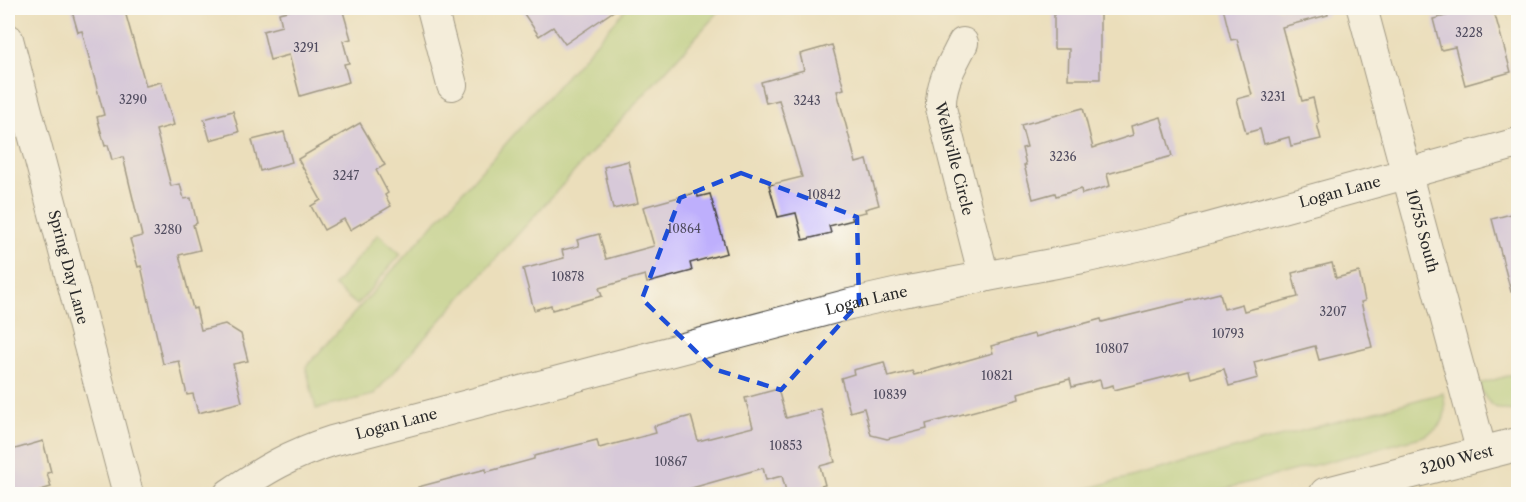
<svg xmlns="http://www.w3.org/2000/svg" width="1526" height="502" viewBox="0 0 1526 502" font-family="'Libre Caslon Text',serif">
  <style>
    .green { fill: #a9cd77; stroke: #6a7c51; stroke-width: 1.5 }
    .building { fill: #beaffc }
    .lines { fill: none; stroke-linecap: round; stroke-linejoin: round }
    .minor-casing { stroke: #484641; stroke-width: 32 }
    .tertiary-casing { stroke: #484641; stroke-width: 35 }
    .minor { stroke: #fff; stroke-width: 30 }
    .tertiary { stroke: #fff; stroke-width: 33 }
    .marked { fill: none; stroke: #1d4ed8; stroke-width: 4.5; stroke-dasharray: 12 8; stroke-linejoin: round }
    .labels { text-anchor: middle; stroke-width: 4.5; stroke-linejoin: round; paint-order: stroke }
    .number-label { font-size: 12px; fill: #504c5f }
    .street-label { font-size: 15px; fill: #2b2b2b; stroke: #fdfcf7 }
  </style>
  <rect width="100%" height="100%" fill="#fdfcf7"/>
  <filter id="ink" filterUnits="userSpaceOnUse"><feTurbulence type="fractalNoise" baseFrequency=".0167" numOctaves="2"/><feDisplacementMap in="SourceGraphic" scale="12" xChannelSelector="R" yChannelSelector="G"/><feConvolveMatrix kernelMatrix="1 2 1 2 8 2 1 2 1" color-interpolation-filters="sRGB"/></filter>
  <filter id="wash" filterUnits="userSpaceOnUse"><feTurbulence type="fractalNoise" baseFrequency=".008" numOctaves="4" result="noise"/><feDisplacementMap in="SourceGraphic" scale="24" xChannelSelector="R" yChannelSelector="G"/><feGaussianBlur stdDeviation="1.35" result="paint"/><feColorMatrix in="noise" values="0 0 0 0 0 0 0 0 0 0 0 0 0 0 0 0 0 1.4 0 .05"/><feComposite in="paint" operator="in"/></filter>
  <g filter="url(#wash)">
    <rect width="100%" height="100%" fill="#ebdebb"/>
    <g class="green">
      <polygon points="627,8 722,8 373,395 316,409 306,367"/>
      <polygon points="378,234 401,254 357,305 334,286"/>
      <path d="M1518,373v37c-20,3 -33,-6 -39,-26z"/>
      <path d="M1443,393c5,24 2,35 -22,44l-216,57h-138z"/>
    </g>
    <g id="blocks">
      <g class="building">
        <polygon points="71,8 124,8 146,86 161,82 174,125 156,130 171,186 180,184 184,199 191,198 197,223 193,225 200,250 179,255 193,309 196,308 201,330 225,324 241,334 248,361 233,364 242,402 198,413 193,394 187,395 179,361 163,364 141,266 138,267 130,239 142,236 123,157 112,160 108,145 105,146 97,117 104,115 82,31 78,32"/>
        <polygon points="300,8 342,8 351,39 343,41 349,63 344,64 349,82 300,96 289,55 270,60 263,31 282,26 279,13"/>
        <polygon points="520,8 618,8 565,44 553,27 539,36"/>
        <polygon points="1054,8 1100,8 1100,79 1068,79 1069,49 1054,49"/>
        <polygon points="1223,8 1327,8 1328,15 1282,27 1302,101 1313,98 1319,123 1317,124 1321,139 1291,146 1289,137 1264,144 1260,129 1246,133 1237,99 1252,95 1237,39 1231,40"/>
        <polygon points="1478,8 1493,8 1511,72 1465,85 1455,47 1441,50 1433,19"/>
        <polygon points="832,45 844,89 837,91 856,163 867,160 879,205 865,209 866,212 851,215 853,220 829,226 831,233 803,240 796,213 778,217 769,185 802,177 779,100 766,103 761,82 804,70 800,54"/>
        <polygon points="1083,108 1093,148 1133,135 1131,126 1161,117 1172,156 1107,174 1110,186 1082,194 1081,189 1056,196 1055,193 1033,199 1024,165 1026,165 1022,148 1027,147 1021,125"/>
        <polygon points="233,111 239,132 210,140 204,119"/>
        <polygon points="360,123 385,165 376,170 388,193 385,195 391,206 350,230 344,219 324,230 311,206 321,200 298,159"/>
        <polygon points="284,132 292,162 260,171 252,140"/>
        <polygon points="628,161 638,203 613,209 604,167"/>
        <polygon points="697,192 698,197 710,194 727,253 690,263 692,271 647,283 645,275 599,288 602,296 552,310 551,305 534,310 523,269 564,258 562,250 579,246 577,240 599,234 606,259 654,246 643,207"/>
        <polygon points="1518,212 1518,291 1511,292 1492,219"/>
        <polygon points="1332,263 1336,278 1359,272 1365,301 1361,302 1372,347 1319,360 1315,346 1254,362 1258,378 1229,386 1224,369 1191,378 1189,371 1114,390 1113,385 1102,388 1100,380 1072,387 1070,379 1018,393 1019,399 926,424 927,429 887,439 871,435 864,408 850,412 841,378 854,374 853,370 884,362 888,377 912,371 914,375 993,353 991,346 1034,334 1035,337 1101,319 1102,322 1220,293 1224,309 1242,304 1244,311 1298,297 1292,273"/>
        <polygon points="778,389 786,418 821,409 835,462 820,466 825,485 787,495 782,476 766,480 763,468 667,495 419,495 418,487 486,469 486,472 534,459 534,456 597,440 599,448 656,433 654,426 691,416 698,441 753,427 745,398"/>
        <polygon points="43,441 51,472 47,473 51,487 24,495 8,495 8,451"/>
      </g>
    </g>
  </g>
  <g filter="url(#ink)">
    <use href="#blocks" fill-opacity="0" stroke="#484641" stroke-width="1.5"/>
    <g class="lines">
      <defs>
        <g id="minor">
          <polyline points="432,8 452,85"/>
          <path id="s1" d="M1362,8l120,445"/>
          <path id="s2" d="M8,39l120,455"/>
          <path id="s3" d="M963,43c-11,22 -23,40 -22,65l43,169"/>
          <path id="s4" d="M229,494c35,-24 62,-40 103,-53l518,-137 53,-12 180,-34 93,-21 342,-94"/>
        </g>
        <g id="tertiary">
          <path id="s5" d="M1326,494l192,-50"/>
        </g>
      </defs>
      <use href="#minor" class="minor-casing"/>
      <use href="#tertiary" class="tertiary-casing"/>
      <use href="#minor" class="minor"/>
      <use href="#tertiary" class="tertiary"/>
    </g>
  </g>
  <path d="M0 0H1526V502H0ZM741,173l116,44 2,86 -78,87 -67,-21 -72,-70 38,-101z" fill="#ebdebb" fill-opacity=".55" fill-rule="evenodd"/>
  <path class="marked" d="M741,173l116,44 2,86 -78,87 -67,-21 -72,-70 38,-101z"/>
  <g class="labels">
    <g class="number-label">
      <text x="1469" y="37">3228</text>
      <text x="306" y="52">3291</text>
      <text x="1273" y="101">3231</text>
      <text x="133" y="104">3290</text>
      <text x="807" y="105">3243</text>
      <text x="1063" y="161">3236</text>
      <text x="346" y="180">3247</text>
      <text x="824" y="199">10842</text>
      <text x="684" y="233">10864</text>
      <text x="168" y="234">3280</text>
      <text x="568" y="281">10878</text>
      <text x="1333" y="316">3207</text>
      <text x="1228" y="338">10793</text>
      <text x="1112" y="353">10807</text>
      <text x="997" y="380">10821</text>
      <text x="890" y="399">10839</text>
      <text x="786" y="450">10853</text>
      <text x="671" y="466">10867</text>
    </g>
    <g class="street-label">
      <text dy="5" stroke="none"><textPath href="#s3" startOffset="122">Wellsville Circle</textPath></text>
      <text dy="5" stroke="none"><textPath href="#s4" startOffset="1155">Logan Lane</textPath></text>
      <text dy="5" stroke="none"><textPath href="#s1" startOffset="231">10755 South</textPath></text>
      <text dy="5" stroke="none"><textPath href="#s2" startOffset="236">Spring Day Lane</textPath></text>
      <text dy="5" stroke="none"><textPath href="#s4" startOffset="669">Logan Lane</textPath></text>
      <text dy="5" stroke="none"><textPath href="#s4" startOffset="183">Logan Lane</textPath></text>
      <text dy="5" stroke="none"><textPath href="#s5" startOffset="135">3200 West</textPath></text>
    </g>
  </g>
  <rect width="1526" height="502" fill="none" stroke="#fdfcf7" stroke-width="30"/>
</svg>
